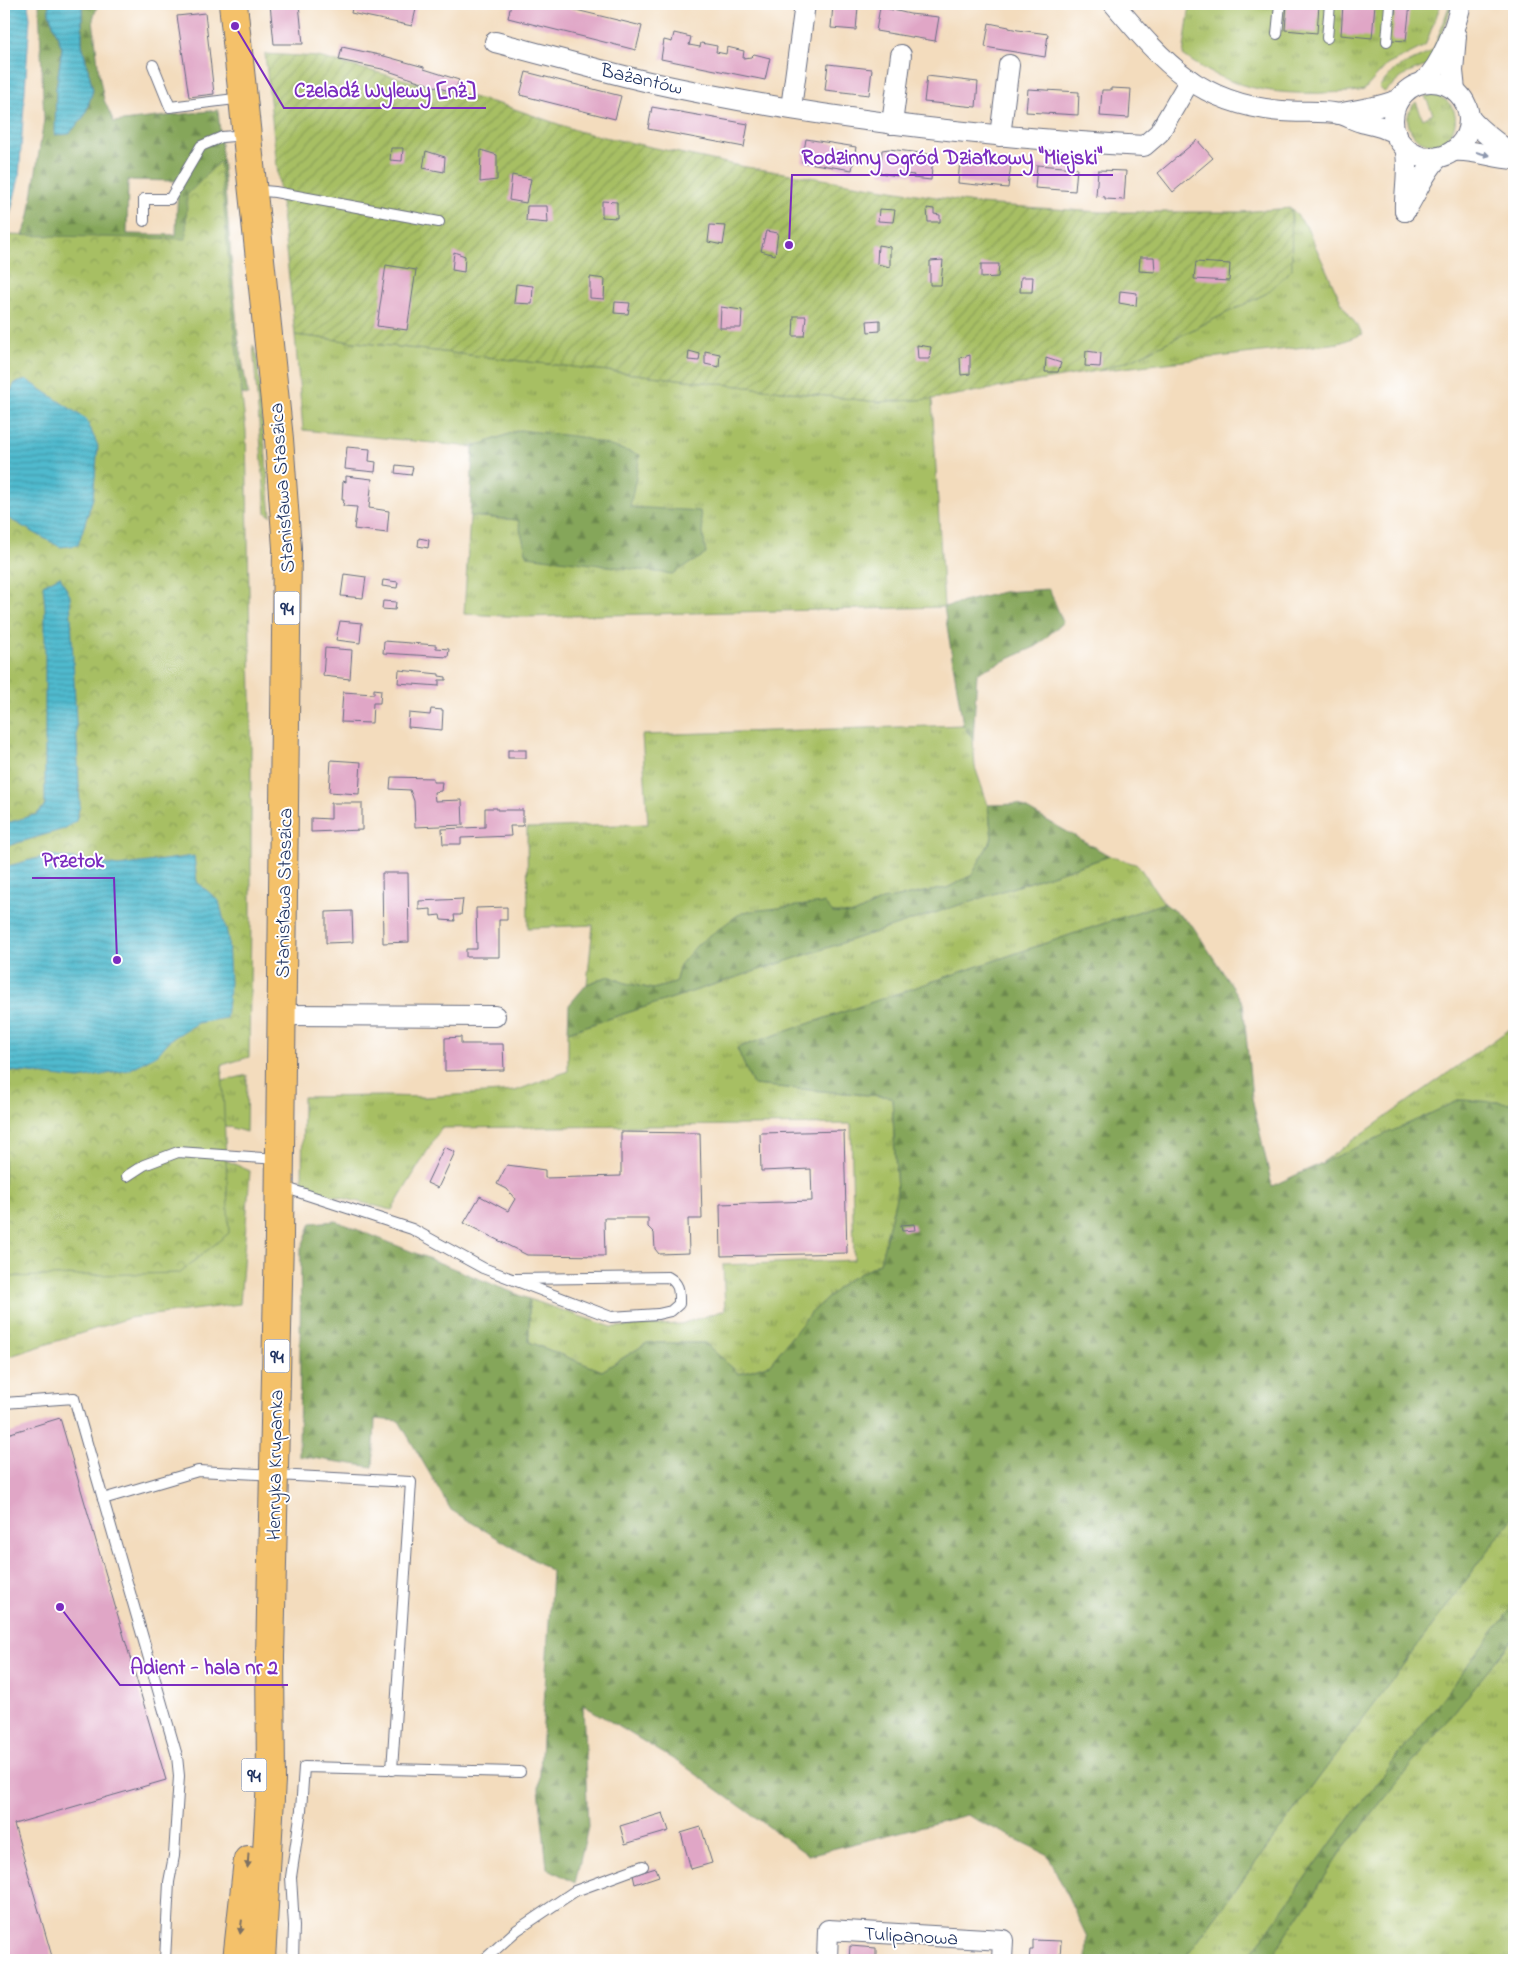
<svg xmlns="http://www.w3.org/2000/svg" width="1518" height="1964" viewBox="0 0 1518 1964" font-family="'Indie Flower',sans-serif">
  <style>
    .grass { fill: url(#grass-tufts); stroke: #617761 }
    .forest { fill: url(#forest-firs); stroke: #506a5c; fill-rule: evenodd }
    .park { fill: url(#park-crowns); stroke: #617761 }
    .garden { fill: url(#garden-furrows); stroke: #617761 }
    .water { fill: url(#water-rules); stroke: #367496 }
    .building { fill: #e0a6c6 }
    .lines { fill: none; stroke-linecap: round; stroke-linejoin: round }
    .lane-casing { stroke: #676c7f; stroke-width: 12 }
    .street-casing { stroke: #676c7f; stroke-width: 22 }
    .primary-casing { stroke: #676c7f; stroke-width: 30 }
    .lane { stroke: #fff; stroke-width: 10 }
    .street { stroke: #fff; stroke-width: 20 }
    .primary { stroke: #f4c16b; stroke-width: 28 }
    .oneway { fill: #8d97ae }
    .oneway2 { fill: #7d7164 }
    .labels { text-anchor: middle; stroke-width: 4; stroke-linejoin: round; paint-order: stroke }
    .shield { fill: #fff; stroke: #5f6d8e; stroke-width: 1 }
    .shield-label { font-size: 19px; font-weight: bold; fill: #1b2f5e }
    .street-label { font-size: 20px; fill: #1b2f5e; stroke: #fff }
    .leader { fill: none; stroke: #7b2cbf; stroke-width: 2 }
    .callout-dot { fill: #7b2cbf; stroke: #fff; stroke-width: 2 }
    .callout-label { font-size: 21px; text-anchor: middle; font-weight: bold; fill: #7b2cbf; stroke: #fff; stroke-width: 4; stroke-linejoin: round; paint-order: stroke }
  </style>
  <defs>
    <pattern id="grass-tufts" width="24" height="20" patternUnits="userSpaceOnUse" patternTransform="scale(1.25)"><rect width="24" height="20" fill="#a7bf64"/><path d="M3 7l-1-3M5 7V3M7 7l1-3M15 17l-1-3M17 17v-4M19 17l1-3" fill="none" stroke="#879c56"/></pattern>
    <pattern id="forest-firs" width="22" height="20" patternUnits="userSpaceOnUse" patternTransform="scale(1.25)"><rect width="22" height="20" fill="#85a65a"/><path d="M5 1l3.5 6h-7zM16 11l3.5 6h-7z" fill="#6c884e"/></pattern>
    <pattern id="park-crowns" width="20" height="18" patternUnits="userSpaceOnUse" patternTransform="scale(1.25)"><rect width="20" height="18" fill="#a7bf64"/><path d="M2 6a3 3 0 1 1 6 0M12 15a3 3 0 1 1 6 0" fill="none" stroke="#879c56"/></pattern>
    <pattern id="garden-furrows" width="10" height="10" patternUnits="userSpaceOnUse" patternTransform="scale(1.25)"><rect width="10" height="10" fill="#a7bf64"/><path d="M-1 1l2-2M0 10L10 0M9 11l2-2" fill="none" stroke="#879c56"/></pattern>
    <pattern id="water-rules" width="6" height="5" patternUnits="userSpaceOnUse" patternTransform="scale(1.25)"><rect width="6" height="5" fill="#50bace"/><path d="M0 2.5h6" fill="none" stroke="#4298aa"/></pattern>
  </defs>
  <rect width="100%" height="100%" fill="#fff"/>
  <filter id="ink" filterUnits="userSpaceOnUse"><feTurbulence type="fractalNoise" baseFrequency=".02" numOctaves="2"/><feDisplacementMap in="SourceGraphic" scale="10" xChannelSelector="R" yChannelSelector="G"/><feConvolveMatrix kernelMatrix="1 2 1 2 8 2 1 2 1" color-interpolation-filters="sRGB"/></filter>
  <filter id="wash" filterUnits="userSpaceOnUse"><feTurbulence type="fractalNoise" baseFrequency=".0096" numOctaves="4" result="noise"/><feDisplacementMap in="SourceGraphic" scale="20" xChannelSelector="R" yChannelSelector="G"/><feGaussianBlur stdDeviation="1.12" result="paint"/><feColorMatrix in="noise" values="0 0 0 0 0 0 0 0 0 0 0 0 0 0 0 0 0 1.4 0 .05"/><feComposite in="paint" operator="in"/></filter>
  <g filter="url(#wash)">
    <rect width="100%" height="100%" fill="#f3dcbd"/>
    <g class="grass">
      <path d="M1190,4h251l-16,42 -38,19 -23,25c-12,3 -26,2 -38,3 -54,2 -99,-5 -143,-38z"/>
      <polygon points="1450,4 1452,4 1444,28 1428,65 1406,74 1384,92 1379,87 1395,69 1429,53 1434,48"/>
      <path d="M1433,95c41,9 19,62 -12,46 -6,-3 -10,-8 -12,-15 -3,-9 0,-18 7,-24l7,17 10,-5 -8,-18z"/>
      <polygon points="1291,208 1306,226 1343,306 1363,334 1339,343 1097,371 1133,359 1267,293 1292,222"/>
      <polygon points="295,335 878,402 932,399 944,607 524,617 464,614 470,516 519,520 629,508 520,430 473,447 303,430"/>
      <polygon points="253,345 257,355 271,516 266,513"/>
      <polygon points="963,725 973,739 975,767 988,805 992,838 972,875 947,888 882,900 854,914 833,913 680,965 675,983 653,989 625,983 609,976 587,984 593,925 528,928 527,828 648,824 642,735"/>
      <polygon points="1110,856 1138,865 1164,903 737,1048 753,1085 892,1097 897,1193 880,1263 846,1281 809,1315 770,1364 739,1374 705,1343 647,1343 602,1371 529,1342 529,1299 612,1327 681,1324 725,1310 723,1265 854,1260 851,1124 441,1128 392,1210 302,1188 303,1097 384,1096 425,1097 515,1091 568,1071 568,1032"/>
      <polygon points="1514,1026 1514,1103 1460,1100 1317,1166"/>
      <polygon points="4,1070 215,1083 247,1075 246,1132 209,1121 221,1158 250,1171 240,1304 129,1318 4,1358"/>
      <polygon points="1514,1516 1514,1605 1334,1839 1247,1960 1183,1960"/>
      <polygon points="1514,1638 1514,1960 1270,1960 1343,1849"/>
    </g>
    <g class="forest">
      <path d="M39,4h10v9l13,35 -6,41 13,45 16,-19 8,-25 -11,-46v-40h16l-5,15 6,55 5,26 10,22 104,-12 20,226 10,59 -82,-13 -162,-83 25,-83 15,-96zM128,180l50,1 -2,54 -49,-1z"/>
      <polygon points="520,430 581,437 640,455 630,507 700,511 706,554 672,574 527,556 518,520 470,516 473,447"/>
      <polygon points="1049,589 1063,622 1037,646 977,673 973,739 963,725 944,607 1003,592"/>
      <polygon points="1018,804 1110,856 568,1032 569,1005 587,984 609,976 625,983 653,989 675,983 680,965 698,944 742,912 824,903 833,913 854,914 882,900 947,888 972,875 992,838 988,805"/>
      <polygon points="1164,903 1192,925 1243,1003 1252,1098 1272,1186 1460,1100 1514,1103 1514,1516 1183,1960 1086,1960 1087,1937 1048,1855 967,1815 808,1855 686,1767 583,1705 588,1827 575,1883 547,1868 539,1789 552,1571 451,1510 399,1421 375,1419 373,1467 299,1456 301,1249 311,1223 336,1221 529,1299 529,1342 602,1371 647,1343 705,1343 739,1374 770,1364 809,1315 846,1281 880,1263 897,1193 892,1097 753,1085 737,1048"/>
      <polygon points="1514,1605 1514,1638 1343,1849 1270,1960 1247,1960 1334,1839"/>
    </g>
    <polygon class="park" points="220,161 235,337 246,431 251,697 251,920 249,1057 222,1065 229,1233 179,1273 4,1277 4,235 186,239 187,195"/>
    <polygon class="garden" points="265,54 318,57 503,105 581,132 740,166 980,204 1100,212 1242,212 1291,208 1292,269 1267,293 1133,359 1097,371 932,399 878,402 295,335"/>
    <g class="water">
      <polygon points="4,4 28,4 30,18 19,178 4,240"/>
      <polygon points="49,4 82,4 82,44 93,90 85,115 69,134 55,135 56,89 62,48 49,13"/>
      <polygon points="27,380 86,419 98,446 93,498 78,545 60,547 4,516 4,403 15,383"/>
      <polygon points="60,576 70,596 80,805 76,821 64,829 4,847 4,824 37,814 45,805 45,607 43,585"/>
      <polygon points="50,855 118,866 194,856 197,882 219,901 228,937 230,983 226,1018 197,1023 170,1040 158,1054 129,1070 79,1079 4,1070 4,867"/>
    </g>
    <g id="blocks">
      <g class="building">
        <polygon points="270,4 299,4 303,44 274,44"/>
        <polygon points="353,4 412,4 417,5 412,26 351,13"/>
        <polygon points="511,4 551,4 642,26 636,50 508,18"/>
        <polygon points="1287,4 1319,4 1317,33 1285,30"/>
        <polygon points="1343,4 1375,4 1372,38 1341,35"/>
        <polygon points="1396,4 1410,4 1406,41 1392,40"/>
        <polygon points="833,5 858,7 856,30 831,28"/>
        <polygon points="880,7 910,14 939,17 935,41 876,31"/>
        <polygon points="205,13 214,94 189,97 177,16"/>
        <polygon points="989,23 1009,27 1009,28 1018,30 1048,34 1045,57 985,47"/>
        <polygon points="674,33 691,37 689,45 700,47 701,43 717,46 716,52 726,54 727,47 744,51 743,58 751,57 754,54 770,58 765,80 661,59 664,40 672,42"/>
        <polygon points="342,47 384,56 424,67 424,69 459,80 455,93 382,69 339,60"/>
        <polygon points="828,64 872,69 869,95 825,90"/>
        <polygon points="526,72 621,96 615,119 520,95"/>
        <polygon points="927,76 978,82 976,107 924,102"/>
        <polygon points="1111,88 1131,89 1129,118 1100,116 1102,90 1111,90"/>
        <polygon points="1028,89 1079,92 1078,115 1026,112"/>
        <polygon points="652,107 748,124 744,147 648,129"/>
        <polygon points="806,139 856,147 852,170 802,162"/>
        <polygon points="1197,140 1213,158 1173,192 1158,173"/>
        <polygon points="391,148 403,148 402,161 390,160"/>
        <polygon points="889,149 928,154 928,155 933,156 931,180 913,178 914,175 906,174 897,173 897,176 880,173 882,150"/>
        <polygon points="481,150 497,155 497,180 480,182"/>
        <polygon points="426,151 445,157 444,172 423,168"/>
        <polygon points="960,159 1011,164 1008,188 958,183"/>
        <polygon points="1037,165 1077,168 1075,191 1035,188"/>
        <polygon points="1098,170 1126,171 1124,200 1105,199 1105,197 1096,196"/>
        <polygon points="512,175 531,179 526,203 509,200"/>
        <polygon points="602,201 617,202 617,218 602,217"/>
        <polygon points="527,206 547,206 548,223 526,221"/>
        <polygon points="927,208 934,209 934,214 940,215 940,222 928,222"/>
        <polygon points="879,209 895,210 893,222 878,221"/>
        <polygon points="710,225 726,226 723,245 708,242"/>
        <polygon points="766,231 778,233 775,255 761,251"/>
        <polygon points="878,245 890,247 890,267 877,264"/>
        <polygon points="454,252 465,256 464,272 452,270"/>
        <polygon points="1140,257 1154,257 1155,272 1139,271"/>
        <polygon points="943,260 941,285 930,285 930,261"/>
        <polygon points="1196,262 1230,264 1229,281 1194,279"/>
        <polygon points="981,264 999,264 998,277 981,278"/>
        <polygon points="386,265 416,270 407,330 377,326"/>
        <polygon points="590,277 605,279 604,299 590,298"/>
        <polygon points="1021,277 1033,277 1032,292 1020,292"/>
        <polygon points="516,284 533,286 532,304 514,303"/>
        <polygon points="1120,291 1137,293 1136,306 1119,303"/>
        <polygon points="615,302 630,303 628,314 614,313"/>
        <polygon points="721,307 742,310 741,328 720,328"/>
        <polygon points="794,316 806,316 804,336 793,336"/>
        <polygon points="880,320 880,331 868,332 867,321"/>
        <polygon points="917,345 931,347 929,359 918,359"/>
        <polygon points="689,351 700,354 699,361 688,360"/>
        <polygon points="705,351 720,354 719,367 705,364"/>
        <polygon points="1086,351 1101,353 1100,367 1085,366"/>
        <polygon points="970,355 970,374 961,375 960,358"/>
        <polygon points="1046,358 1061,363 1058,372 1045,372"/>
        <polygon points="347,447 370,449 369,461 376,462 375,472 345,469"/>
        <polygon points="396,465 413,467 411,475 395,473"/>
        <polygon points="346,476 372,479 369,508 389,511 387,533 354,529 357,507 343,506 344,500 342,500 343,481 346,482"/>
        <polygon points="419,538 429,540 428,548 418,546"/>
        <polygon points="344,574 366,577 363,598 341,596"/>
        <polygon points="383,580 398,582 397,588 382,586"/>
        <polygon points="383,601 396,602 395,610 382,609"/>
        <polygon points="340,621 362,623 360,643 336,640"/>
        <polygon points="384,641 436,645 436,648 449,649 448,657 383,653"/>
        <polygon points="325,648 352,650 350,679 323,676"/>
        <polygon points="399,670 439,674 439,676 446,677 446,680 439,680 439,686 398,683"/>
        <polygon points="374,689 381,690 380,703 373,703 372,723 341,722 343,692 374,694"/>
        <polygon points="431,709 443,710 442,730 408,727 409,713 430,715"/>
        <rect x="508" y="750" width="18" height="8"/>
        <polygon points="331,760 361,762 359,794 329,792"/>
        <polygon points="391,777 433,778 433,782 442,782 441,791 434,792 435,801 462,800 463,825 415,827 414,801 410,790 390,789"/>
        <polygon points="331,803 362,803 362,830 311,832 311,818 331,819"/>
        <polygon points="485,808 497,808 497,810 523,810 523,826 510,826 511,836 461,838 461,844 443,844 442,829 485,827"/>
        <polygon points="382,873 408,873 409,942 383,943"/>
        <polygon points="463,899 461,915 454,915 455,921 441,920 440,915 431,916 431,909 419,910 419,901"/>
        <polygon points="507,907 507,920 499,920 499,957 466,957 466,949 477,949 476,908"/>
        <polygon points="352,911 353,942 326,943 326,912"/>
        <polygon points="461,1037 461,1044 503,1044 504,1070 445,1071 445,1038"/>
        <polygon points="844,1131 847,1253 721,1256 720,1204 812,1201 811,1169 761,1171 760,1133"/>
        <polygon points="621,1132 700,1133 702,1219 688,1219 689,1253 659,1254 655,1249 654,1233 648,1227 648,1218 604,1218 605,1256 527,1255 464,1223 480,1196 508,1211 515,1199 507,1189 497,1184 507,1165 545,1170 545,1178 621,1176"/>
        <polygon points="444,1147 455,1152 438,1188 427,1183"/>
        <polygon points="914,1224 915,1230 902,1231 901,1225"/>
        <polygon points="60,1418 166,1780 14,1824 53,1960 4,1960 4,1435"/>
        <polygon points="663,1813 669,1831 625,1844 620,1826"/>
        <polygon points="701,1827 712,1863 691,1869 681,1833"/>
        <polygon points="656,1868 659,1876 635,1884 633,1875"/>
        <polygon points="1033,1940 1061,1941 1060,1960 1029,1960 1030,1950 1033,1950"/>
        <polygon points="850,1946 876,1948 876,1960 849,1960"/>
      </g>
    </g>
  </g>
  <g filter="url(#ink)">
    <use href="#blocks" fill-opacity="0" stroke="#676c7f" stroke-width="1"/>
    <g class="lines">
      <defs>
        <g id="lane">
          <polyline points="1277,34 1280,4"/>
          <polyline points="1327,38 1330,4"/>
          <polyline points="1387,41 1390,4"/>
          <polyline points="153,65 170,107 243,98"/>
          <polyline points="253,190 275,192 439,222"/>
          <polyline points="144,221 144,199 170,199 201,146 222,137 246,135"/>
          <polyline points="127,1176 144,1165 178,1152 278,1159"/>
          <path d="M280,1186l132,43 71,39 128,49 47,-3 13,-3 8,-7c0,-13 1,-20 -11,-27l-154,2"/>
          <polyline points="4,1403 74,1398 80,1419 177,1756 179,1776 174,1856 169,1882 165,1960"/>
          <polyline points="103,1499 198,1471 411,1482 392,1770"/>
          <polyline points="293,1960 294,1926 291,1877 301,1810 304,1767 520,1772"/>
          <polyline points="484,1960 517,1930 575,1891 643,1866"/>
        </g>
        <g id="street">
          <path d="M1114,4c51,60 85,100 168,107 19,2 40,-1 58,3 7,2 14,6 21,8 13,3 25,5 36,13"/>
          <path d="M495,42c51,13 102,28 154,40 163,36 329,55 495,64l15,-13 31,-53"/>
          <path d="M1423,82c19,-17 32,-54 38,-78"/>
          <circle cx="1431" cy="120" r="38"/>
          <polyline points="1455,90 1453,71 1456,36"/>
          <polyline points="791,108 805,4"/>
          <path d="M1339,114c20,-5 42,-6 60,-15"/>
          <path d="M1469,117c12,16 31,26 45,40"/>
          <polyline points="892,124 901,55"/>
          <polyline points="1000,136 1009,65"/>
          <path d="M1453,151c20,-2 41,7 61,8"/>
          <path d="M1405,211c12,-18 19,-39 34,-54"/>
          <path d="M1405,211c-1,-20 5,-45 0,-63"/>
          <polyline points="282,1015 495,1016"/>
          <polyline points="827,1960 828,1930 1003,1940 1002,1960"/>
        </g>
        <g id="primary">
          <polyline points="233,4 279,439 287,548 279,1236 270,1657 271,1780 261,1960"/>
          <polyline points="237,1960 248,1860"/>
        </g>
      </defs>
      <use href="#lane" class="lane-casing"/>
      <use href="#street" class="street-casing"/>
      <use href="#primary" class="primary-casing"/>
      <use href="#lane" class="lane"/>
      <use href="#street" class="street"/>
      <use href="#primary" class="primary"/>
    </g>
    <defs><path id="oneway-solid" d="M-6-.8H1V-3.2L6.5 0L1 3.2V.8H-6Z" transform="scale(1.25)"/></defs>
    <use class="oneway" href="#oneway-solid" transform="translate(1483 154) rotate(15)"/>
    <g class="oneway2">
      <use href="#oneway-solid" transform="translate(248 1861) rotate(94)"/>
      <use href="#oneway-solid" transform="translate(241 1927) rotate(97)"/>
    </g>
  </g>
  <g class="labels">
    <g class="shield">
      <rect x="274.5" y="591.5" width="25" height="33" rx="4"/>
      <rect x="264.5" y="1339.5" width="25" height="33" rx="4"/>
      <rect x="241.5" y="1758.5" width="25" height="33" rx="4"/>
    </g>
    <g class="shield-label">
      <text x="287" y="615">94</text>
      <text x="277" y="1363">94</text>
      <text x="254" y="1782">94</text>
    </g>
    <g class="street-label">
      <text transform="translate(642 78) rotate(13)" y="7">Bażantów</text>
      <text transform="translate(281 488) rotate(-94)" y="7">Stanisława Staszica</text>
      <text transform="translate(283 893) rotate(-89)" y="7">Stanisława Staszica</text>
      <text transform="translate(274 1465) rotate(-89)" y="7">Henryka Krupanka</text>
      <text transform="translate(911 1935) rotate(3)" y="7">Tulipanowa</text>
    </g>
  </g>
  <path class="leader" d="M235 26L284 108H486M789 245L792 175H1113M117 960L114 878H32M60 1607L120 1685H288"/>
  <g class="callout-dot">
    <circle cx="235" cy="26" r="5"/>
    <circle cx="789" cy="245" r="5"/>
    <circle cx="117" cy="960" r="5"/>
    <circle cx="60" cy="1607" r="5"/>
  </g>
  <g class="callout-label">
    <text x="385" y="97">Czeladź Wylewy [nż]</text>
    <text x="952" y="164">Rodzinny Ogród Działkowy "Miejski"</text>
    <text x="73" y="867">Przetok</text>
    <text x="204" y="1674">Adient - hala nr 2</text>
  </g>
  <rect width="1518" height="1964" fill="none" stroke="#fff" stroke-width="20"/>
</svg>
